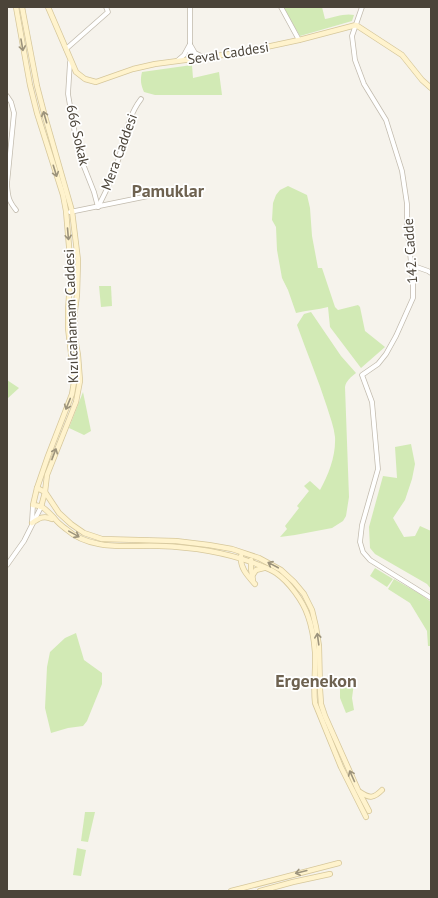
<svg xmlns="http://www.w3.org/2000/svg" width="438" height="898" viewBox="0 0 438 898" font-family="'PT Sans',sans-serif">
  <style>
    .green { fill: #d2eab5 }
    .lines { fill: none; stroke-linecap: round; stroke-linejoin: round }
    .tertiary-casing { stroke: #c2bbae; stroke-width: 5.5 }
    .secondary-casing { stroke: #d6c79b; stroke-width: 6 }
    .tertiary { stroke: #fff; stroke-width: 4 }
    .secondary { stroke: #fff3cd; stroke-width: 4.5 }
    .oneway { stroke: #9c937c }
    .labels { text-anchor: middle; stroke-width: 3.5; stroke-linejoin: round; paint-order: stroke }
    .street-label { font-size: 14px; fill: #4b4439; stroke: #fff }
    .district-label { font-size: 18px; font-weight: bold; fill: #6e6250; stroke: #fff }
  </style>
  <rect width="100%" height="100%" fill="#f6f3ec"/>
  <g class="green">
    <path d="M283,7h39l3,12c9,-2 20,-6 29,-4l-2,6 -52,15z"/>
    <path d="M192,65l1,13 26,-6 3,23h-67l-11,-3c-3,-7 -4,-12 -2,-20z"/>
    <path d="M288,186l19,9 3,13 2,28 6,32h4l13,39 3,3 20,-5 2,2 5,24 20,16 -24,21 -31,-41 -2,-20c-10,3 -21,3 -32,6l-8,-23 -6,-12 -5,-28 -1,-23 -4,-7 1,-17 3,-8 4,-5z"/>
    <polygon points="99,286 111,286 112,306 101,307"/>
    <path d="M311,312l30,44 15,17c-5,4 -10,8 -11,14l4,110 -3,19 -3,5 -11,7 -37,7 -15,2 7,-8 -2,-3 14,-18 -2,-2 12,-15 -5,-5 6,-5 10,9c9,-16 16,-35 15,-53 -1,-10 -5,-20 -8,-30 -9,-28 -20,-54 -30,-82l7,-11z"/>
    <polygon points="7,380 19,388 7,399"/>
    <polygon points="83,392 91,431 84,435 69,428"/>
    <polygon points="411,444 415,464 412,479 405,500 393,518 404,537 415,536 420,526 431,531 431,589 427,584 375,554 370,548 369,527 383,476 397,478 395,447"/>
    <polygon points="375,568 393,579 387,587 370,576"/>
    <polygon points="394,579 420,594 431,602 431,646 428,646 427,631 410,603 388,589"/>
    <polygon points="76,633 84,660 102,673 102,684 87,721 83,726 68,728 51,733 45,708 47,667 50,652 65,638"/>
    <polygon points="340,683 354,683 352,698 354,710 346,713 340,698"/>
    <polygon points="85,812 95,812 88,842 81,841"/>
    <polygon points="77,848 86,850 81,876 73,875"/>
  </g>
  <g class="lines">
    <defs>
      <g id="tertiary">
        <polyline points="190,7 190,60"/>
        <polyline points="281,7 299,40"/>
        <polyline points="362,7 352,36 355,60 364,84 386,120 402,171 407,204 407,224 413,282 413,298 396,336 386,354 378,364 362,375 372,402 378,469 362,525 360,542 363,552 370,560 415,588 431,598"/>
        <polyline points="191,46 195,53 205,58"/>
        <polyline points="66,49 108,12 106,7"/>
        <polyline points="177,61 184,55 190,44"/>
        <polyline points="70,62 68,94 73,123 79,154 94,192 98,207"/>
        <path d="M7,96l4,6 3,11 -7,71c1,12 1,16 9,26"/>
        <path d="M98,207c7,-14 15,-29 19,-43 7,-22 10,-47 24,-65"/>
        <polyline points="70,212 168,192"/>
        <polyline points="411,265 428,271 431,273"/>
        <polyline points="32,521 33,505"/>
        <polyline points="7,565 24,541 41,507"/>
      </g>
      <g id="secondary">
        <path d="M16,7l14,78 7,28 26,82 3,16 4,47v24l-2,28v18l4,34 2,20 -2,12 -24,62 -11,32 -4,17c3,0 6,1 9,2 5,3 9,8 13,12 3,4 7,7 11,10 9,8 22,13 33,15 19,4 40,1 60,2 33,1 65,6 95,17 7,3 16,6 22,10 13,9 27,28 32,43 4,11 6,24 7,36 1,17 -2,34 0,51l26,64 25,50"/>
        <polyline points="22,7 37,86 44,113 72,211 78,260 77,295 75,310 75,338 78,355 80,381 76,402 47,475 45,492 41,507"/>
        <polyline points="48,7 76,72 85,79 96,82 133,69 155,64 238,53 299,40 356,25 402,55 422,80 431,88"/>
        <polyline points="37,488 45,492 59,513 71,524 84,533 102,539 176,541 209,545 232,549 259,558 281,570 294,582 304,594 312,610 316,627 319,646 320,689 321,704 325,716 358,790 369,811"/>
        <path d="M32,523c7,-5 12,-8 20,-4"/>
        <path d="M241,556c-1,12 6,19 14,28"/>
        <polyline points="251,560 251,569 253,580"/>
        <polyline points="252,576 256,570 264,568"/>
        <path d="M360,792c10,7 14,6 22,-2"/>
        <polyline points="231,891 339,863"/>
        <polyline points="260,891 293,882 330,874"/>
      </g>
    </defs>
    <use href="#tertiary" class="tertiary-casing"/>
    <use href="#secondary" class="secondary-casing"/>
    <use href="#tertiary" class="tertiary"/>
    <use href="#secondary" class="secondary"/>
  </g>
  <defs><path id="oneway-shaft" d="M-6 0H5M1.5-3L5.5 0L1.5 3" fill="none" stroke-width="1.6" stroke-linecap="round" stroke-linejoin="round"/></defs>
  <g class="oneway">
    <use href="#oneway-shaft" transform="translate(22 45) rotate(80)"/>
    <use href="#oneway-shaft" transform="translate(45 117) rotate(-106)"/>
    <use href="#oneway-shaft" transform="translate(55 171) rotate(73)"/>
    <use href="#oneway-shaft" transform="translate(68 234) rotate(85)"/>
    <use href="#oneway-shaft" transform="translate(68 404) rotate(112)"/>
    <use href="#oneway-shaft" transform="translate(54 454) rotate(-69)"/>
    <use href="#oneway-shaft" transform="translate(74 534) rotate(29)"/>
    <use href="#oneway-shaft" transform="translate(273 565) rotate(-152)"/>
    <use href="#oneway-shaft" transform="translate(318 639) rotate(-98)"/>
    <use href="#oneway-shaft" transform="translate(352 776) rotate(-114)"/>
    <use href="#oneway-shaft" transform="translate(301 872) rotate(166)"/>
  </g>
  <g class="labels">
    <g class="street-label">
      <text transform="translate(228 53) rotate(-9)" y="5">Seval Caddesi</text>
      <text transform="translate(78 135) rotate(77)" y="5">666 Sokak</text>
      <text transform="translate(119 152) rotate(-70)" y="5">Mera Caddesi</text>
      <text transform="translate(410 251) rotate(-94)" y="5">142. Cadde</text>
      <text transform="translate(71 316) rotate(-92)" y="5">Kızılcahamam Caddesi</text>
    </g>
    <g class="district-label">
      <text x="168" y="197">Pamuklar</text>
      <text x="316" y="687">Ergenekon</text>
    </g>
  </g>
  <rect width="438" height="898" fill="none" stroke="#4b4439" stroke-width="16"/>
</svg>
